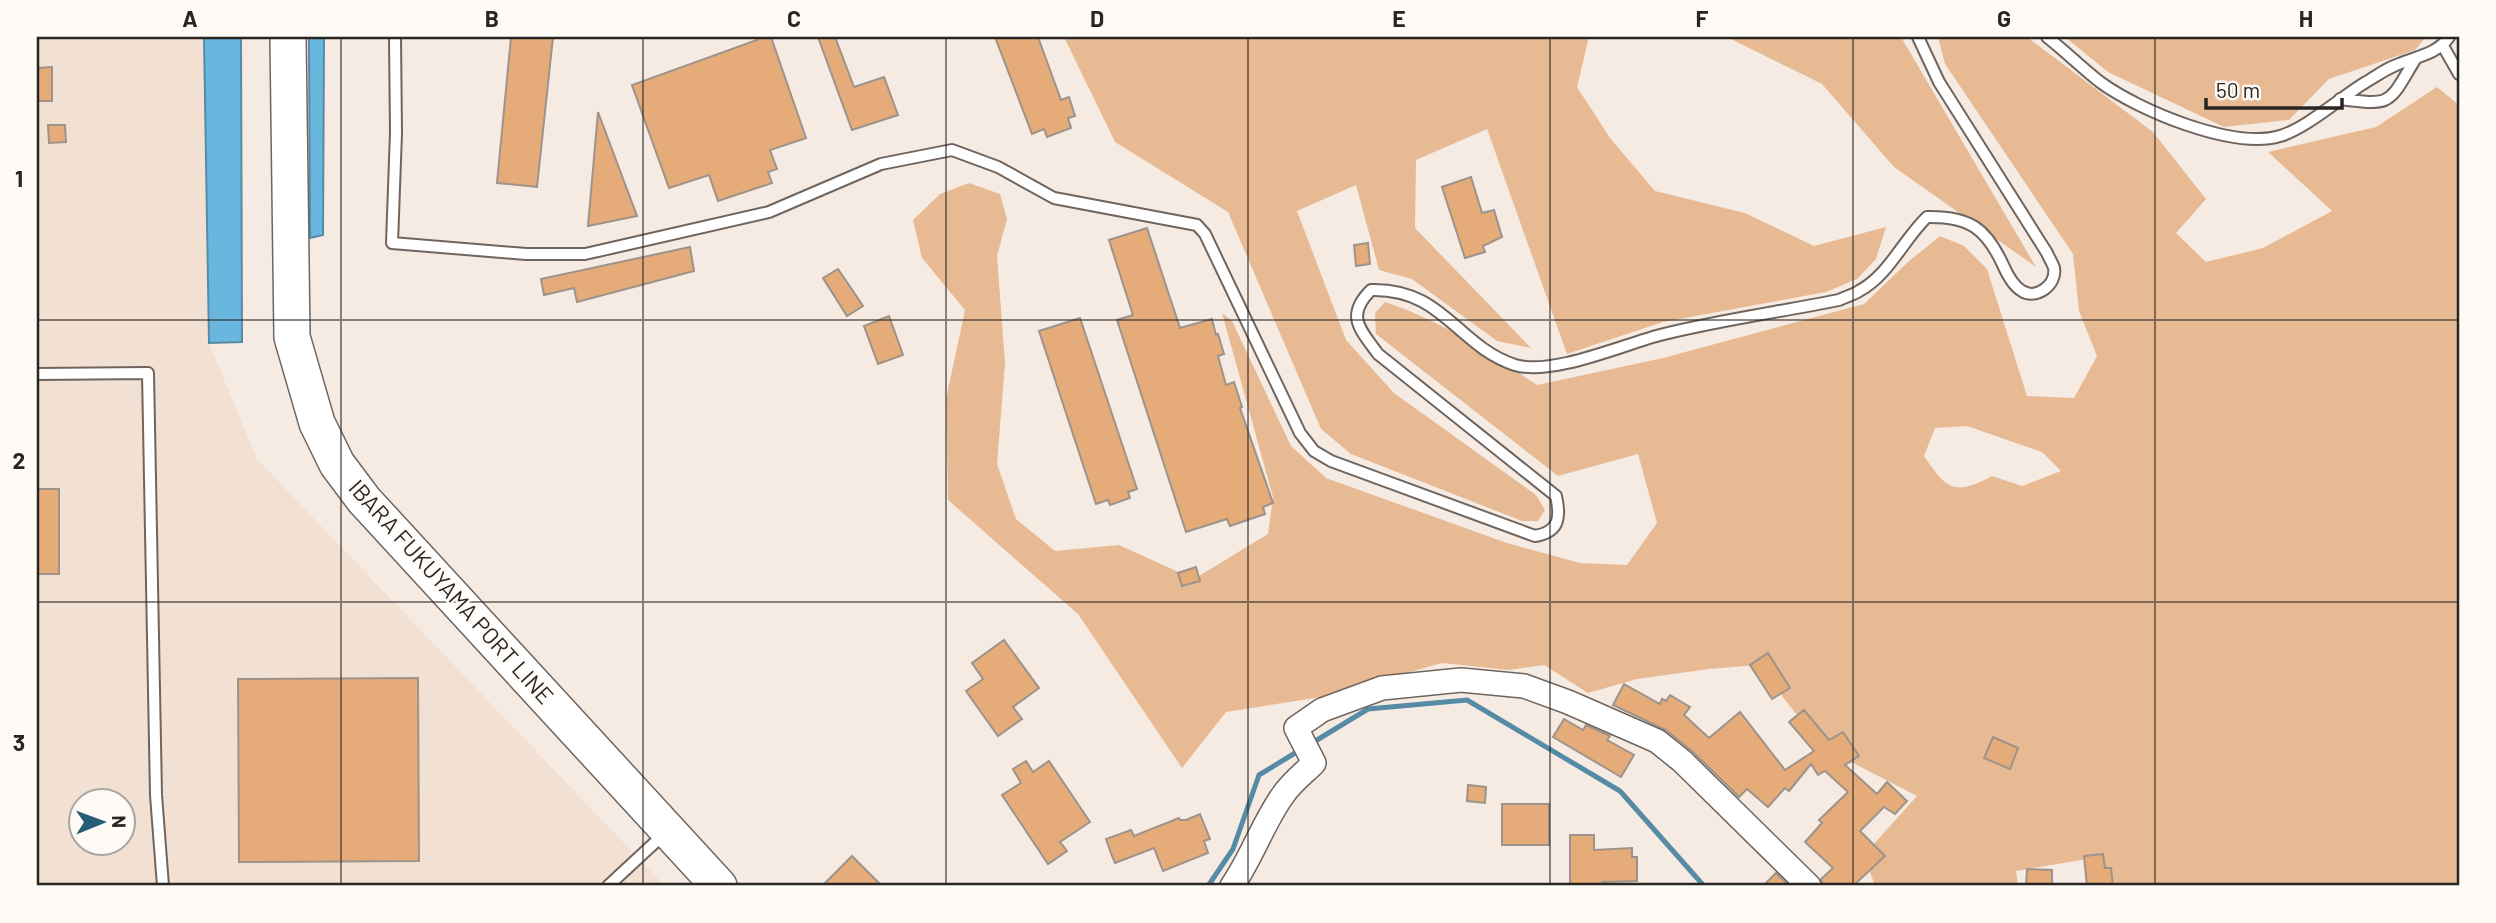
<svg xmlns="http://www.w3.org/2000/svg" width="2496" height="923" viewBox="0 0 2496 923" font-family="Barlow,sans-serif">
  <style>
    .built { fill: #f2e1d3; fill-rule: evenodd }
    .green { fill: #e7ba94; fill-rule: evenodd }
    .water { fill: #69b7df; stroke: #568ba6; stroke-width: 2 }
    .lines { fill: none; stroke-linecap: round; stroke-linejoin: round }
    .stream { stroke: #568ba6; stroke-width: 5 }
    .building { fill: #e5ab78; stroke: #9d938b; stroke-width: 2 }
    .lane-casing { stroke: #6f655e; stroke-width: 14 }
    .street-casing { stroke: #6f655e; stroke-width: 26 }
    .primary-casing { stroke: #6f655e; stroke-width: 38 }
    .lane { stroke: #fff; stroke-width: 10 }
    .street { stroke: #fff; stroke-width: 23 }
    .primary { stroke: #fff; stroke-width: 35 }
    .grid { fill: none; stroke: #292522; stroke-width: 2; stroke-opacity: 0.55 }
    .labels { text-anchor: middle; stroke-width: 5; stroke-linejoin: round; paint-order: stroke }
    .street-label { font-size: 23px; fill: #292522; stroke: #fefaf6 }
    .neatline { fill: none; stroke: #292522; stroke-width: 2.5 }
    .grid-label { font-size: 23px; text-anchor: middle; font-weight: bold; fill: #292522 }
  </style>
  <rect width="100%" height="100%" fill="#f6ebe3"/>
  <path class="built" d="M37,37h171l1,306 48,116 408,427h-628zM80,800h42v42h-42z"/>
  <g class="green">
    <polygon points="1064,37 1589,37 1577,87 1610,138 1655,191 1745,213 1814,246 1886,227 1876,259 1857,279 1826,292 1663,322 1567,354 1487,129 1416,160 1415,228 1531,348 1497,341 1412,279 1379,270 1356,185 1297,211 1346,340 1394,393 1536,495 1545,510 1538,521 1522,521 1351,454 1321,429 1228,212 1115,142"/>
    <polygon points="1727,37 1901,37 2036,267 1894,167 1822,84"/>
    <path d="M1938,37h89l126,95 53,67 -30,34 30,29 57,-14 69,-37 -64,-59 108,-25 61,-40 22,18v781h-342l-24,-28 -77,13 2,15h-143l-11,-31 53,-59 -95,-49 -64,-82 -49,4 -72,10 -49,14 -44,-28 -35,5 -67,-7 -121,34 -95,15 -44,56 -104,-154 -130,-114 -2,-101 19,-89 -43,-52 -9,-38 27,-26 29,-11 31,11 7,25 -10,37 8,107 -8,101 19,55 39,32 64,-6 75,34 74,-45 5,-37 -51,-184 10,8 59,125 35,32 181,65 73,20 47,2 30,-42 -19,-69 -80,22 -182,-142 -1,-21 10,-11c55,18 105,51 152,83l126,-27 201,-54 44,-42 32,-26 24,10 23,23 40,127 47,2 23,-42 -18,-45 -6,-57 -128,-190zM1967,426l75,26 19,19 -39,15 -30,-10c-37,20 -45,14 -68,-20l11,-28z"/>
    <polygon points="2065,37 2426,37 2415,50 2329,79 2289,120 2224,127 2108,72"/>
  </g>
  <g class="water">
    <polygon points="204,37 241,37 242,342 209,343"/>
    <polygon points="309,37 324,37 323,235 310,238"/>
  </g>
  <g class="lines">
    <g class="stream">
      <polyline points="1312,743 1368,709 1467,700 1620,791 1704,886"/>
      <polyline points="1208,886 1233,849 1259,775 1300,750"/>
    </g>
  </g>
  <g class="building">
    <polygon points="511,37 553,37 537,187 497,183"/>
    <polygon points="756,37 771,37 806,138 770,150 777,169 768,172 772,183 718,201 709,175 669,188 632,85 757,40"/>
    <polygon points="818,37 835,37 854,87 884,77 898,115 852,130"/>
    <polygon points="995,37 1038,37 1061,100 1069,97 1075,116 1068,118 1071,128 1047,137 1044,129 1032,134"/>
    <polygon points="52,67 52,101 37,101 37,68"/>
    <polygon points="598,112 637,216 588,226"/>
    <polygon points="48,125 65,125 66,142 49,143"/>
    <polygon points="1471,177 1482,213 1494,210 1502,237 1483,246 1485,252 1465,258 1442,187"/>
    <polygon points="1147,228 1180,328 1212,319 1216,335 1218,334 1224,354 1218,356 1226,385 1234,382 1242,407 1240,408 1273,503 1263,507 1265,514 1230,526 1227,519 1186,532 1117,320 1133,315 1109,240"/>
    <polygon points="1368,243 1370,264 1356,266 1354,245"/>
    <polygon points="690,247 694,271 577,302 574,288 544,295 541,279"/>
    <polygon points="838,269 863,306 847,316 823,278"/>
    <polygon points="889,316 903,355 878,364 864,326"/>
    <polygon points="1080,318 1137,489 1128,492 1130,498 1110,505 1108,500 1096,504 1039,331"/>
    <rect x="37" y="489" width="22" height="85"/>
    <polygon points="1196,567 1200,581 1182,586 1178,573"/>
    <polygon points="1004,640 1039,688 1013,707 1022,719 998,736 966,691 983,679 972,663"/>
    <polygon points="1768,653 1790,688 1772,699 1750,665"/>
    <polygon points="418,678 419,861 239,862 238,679"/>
    <polygon points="1624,684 1660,704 1662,699 1666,701 1670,695 1690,707 1684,715 1709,738 1740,712 1785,770 1814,751 1789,722 1804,710 1829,740 1843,732 1859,756 1845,765 1877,794 1887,782 1907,801 1895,814 1884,807 1860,831 1885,856 1853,886 1823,886 1821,879 1833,868 1805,842 1822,823 1819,820 1848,792 1825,771 1818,775 1811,764 1789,791 1785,788 1768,807 1747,789 1739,797 1692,751 1666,730 1613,705"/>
    <polygon points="1564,719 1583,730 1586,725 1610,736 1607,740 1634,755 1621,777 1553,737"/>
    <polygon points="1993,737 2018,748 2010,769 1984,758"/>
    <polygon points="1026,761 1033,772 1049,761 1090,822 1060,842 1067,851 1048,864 1002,795 1021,783 1013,769"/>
    <polygon points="1468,785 1486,787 1485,803 1467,801"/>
    <rect x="1502" y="804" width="47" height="41"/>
    <polygon points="1200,814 1210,839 1204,841 1208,853 1163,871 1154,848 1115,863 1112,856 1106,839 1131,830 1134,836 1179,818 1180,820 1186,820"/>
    <polygon points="1570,835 1594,835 1594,850 1632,848 1632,857 1637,857 1637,881 1602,882 1602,884 1594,884 1595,886 1570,886"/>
    <polygon points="2103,854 2105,868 2111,868 2113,886 2087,886 2084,856"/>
    <polygon points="852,856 882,886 822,886"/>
    <polygon points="2027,869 2052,870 2052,886 2026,886"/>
    <polygon points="1776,873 1789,886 1763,886"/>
  </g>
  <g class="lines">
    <defs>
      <g id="lane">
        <path d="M395,37l1,96 -4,110 134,11h59l184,-42 112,-48 71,-14 46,17 56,31 143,27 8,9 95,199 14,18 17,10 204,75c24,-4 26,-18 21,-40l-178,-142c-18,-25 -33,-38 -7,-64 72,-2 86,56 144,75 37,11 107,-20 145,-30 59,-15 119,-23 179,-35 6,-3 14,-5 20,-9 30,-16 44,-51 68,-74 42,-1 59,11 76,48 4,9 10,21 19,26 14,9 35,-6 32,-23 -1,-4 -5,-10 -7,-15l-108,-171 -21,-45"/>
        <path d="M2047,37c18,14 35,31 53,45 38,28 133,68 180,54 27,-8 61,-39 86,-54 9,-5 18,-12 28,-16 19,-9 43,-11 55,-29"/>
        <polyline points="2443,46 2459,74"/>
        <path d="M2340,99c54,7 48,5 76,-41"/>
        <polyline points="37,374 148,373 156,795 163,886"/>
        <polyline points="608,886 663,835"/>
      </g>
      <path id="street" d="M1232,886c20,-29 31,-63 51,-91 8,-12 21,-22 31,-32l-18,-35 26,-18 60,-22 79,-8 63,6 44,16 89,39 25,20 127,125"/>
      <polyline id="primary" points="288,37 292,337 317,423 337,464 364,500 719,886"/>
    </defs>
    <use href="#lane" class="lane-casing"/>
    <use href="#street" class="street-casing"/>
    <use href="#primary" class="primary-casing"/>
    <use href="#lane" class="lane"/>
    <use href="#street" class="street"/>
    <use href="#primary" class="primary"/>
  </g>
  <path class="grid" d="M341,37v849M643,37v849M946,37v849M1248,37v849M1550,37v849M1853,37v849M2155,37v849M37,320h2422M37,602h2422"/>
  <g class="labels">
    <g class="street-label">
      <text transform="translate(451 592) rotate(48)" y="8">IBARA FUKUYAMA PORT LINE</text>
    </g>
  </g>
  <rect width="2496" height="923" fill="none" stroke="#fefaf6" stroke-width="77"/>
  <g transform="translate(102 822) rotate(89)"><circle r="33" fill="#fefaf6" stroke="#a9a5a1" stroke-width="2"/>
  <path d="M0-5L12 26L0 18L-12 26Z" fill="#255d77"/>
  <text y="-10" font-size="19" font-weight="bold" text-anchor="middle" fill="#292522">N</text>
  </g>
  <path d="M2206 98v10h136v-10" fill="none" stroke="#292522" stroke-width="3.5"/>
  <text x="2216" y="98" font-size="21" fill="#292522" stroke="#fefaf6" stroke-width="5" paint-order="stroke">50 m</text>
  <rect x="38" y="38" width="2420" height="846" class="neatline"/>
  <g class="grid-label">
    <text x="190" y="27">A</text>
    <text x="492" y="27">B</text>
    <text x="794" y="27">C</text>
    <text x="1097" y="27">D</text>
    <text x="1399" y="27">E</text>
    <text x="1702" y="27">F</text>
    <text x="2004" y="27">G</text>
    <text x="2306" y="27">H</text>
    <text x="19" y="187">1</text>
    <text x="19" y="469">2</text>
    <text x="19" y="751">3</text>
  </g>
</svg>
